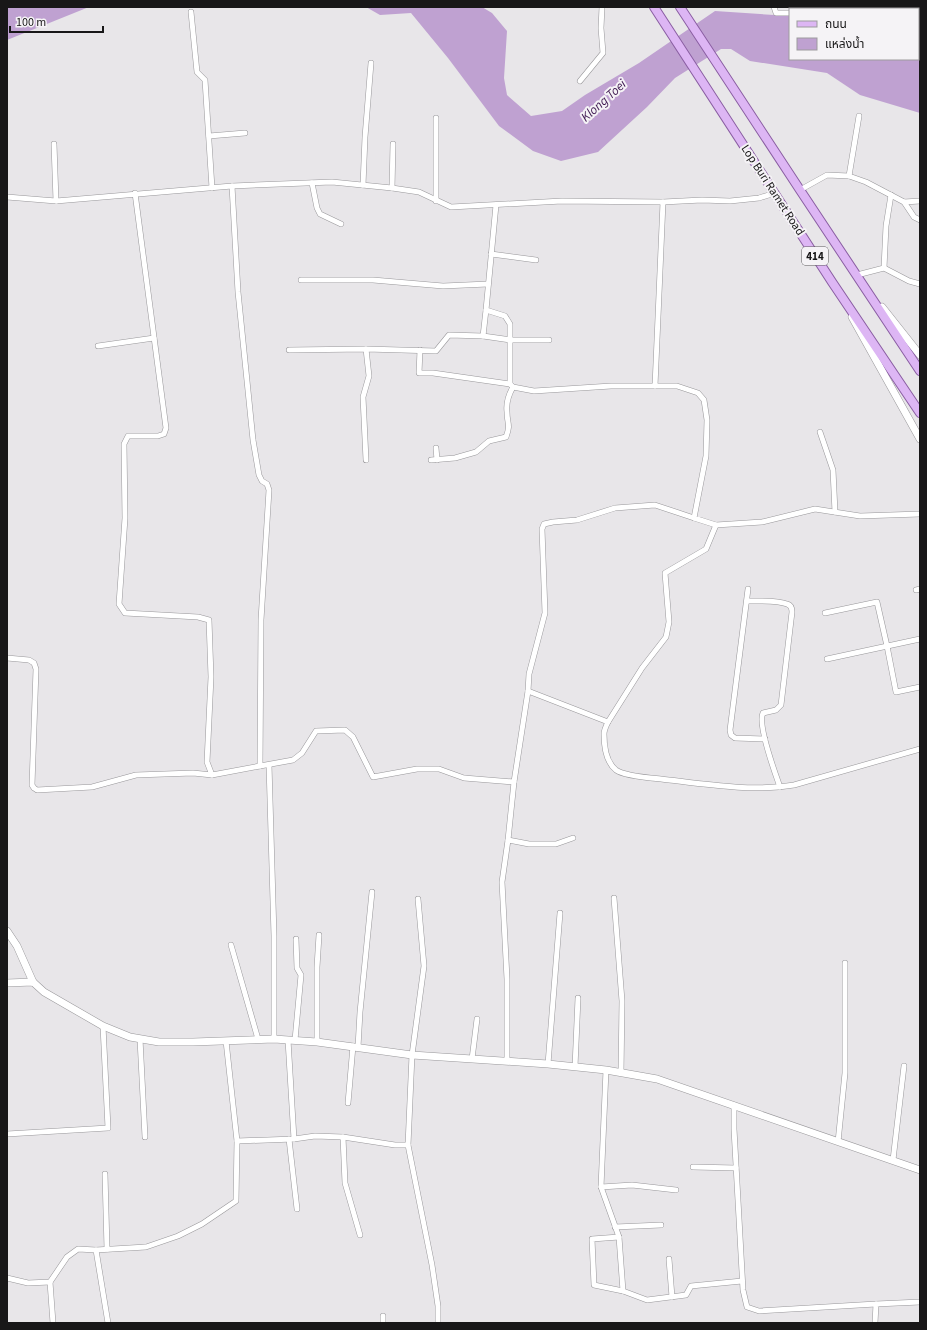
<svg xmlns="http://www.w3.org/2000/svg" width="927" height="1330" viewBox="0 0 927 1330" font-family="'Source Sans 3','Noto Sans Thai',sans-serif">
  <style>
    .water { fill: #bfa1d1 }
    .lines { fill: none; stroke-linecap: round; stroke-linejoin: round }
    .street-casing { stroke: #98979a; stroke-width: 6 }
    .secondary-casing { stroke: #98979a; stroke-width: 8 }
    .primary-casing { stroke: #8a5ea2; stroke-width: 10 }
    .street { stroke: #fff; stroke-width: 5 }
    .secondary { stroke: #fff; stroke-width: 7 }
    .primary { stroke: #ddb6f4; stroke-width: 8 }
    .labels { text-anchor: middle; stroke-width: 4; stroke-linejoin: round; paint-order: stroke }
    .shield { fill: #f5f3f6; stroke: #5a595b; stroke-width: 1 }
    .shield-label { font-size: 11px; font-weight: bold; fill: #181718 }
    .street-label { font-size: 12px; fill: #181718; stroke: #f5f3f6 }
    .water-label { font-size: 13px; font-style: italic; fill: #3d1650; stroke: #f5f3f6 }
  </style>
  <rect width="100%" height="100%" fill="#e8e6e9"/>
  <g class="water">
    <polygon points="11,7 89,7 7,40 7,8"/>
    <polygon points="366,7 482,7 492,13 507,31 504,78 507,95 531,116 562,111 585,95 639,63 715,11 790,16 790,59 918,59 918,53 920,54 920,113 860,95 827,73 750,61 731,49 721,49 675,78 647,107 598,152 561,161 533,151 499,126 448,58 411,13 380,15"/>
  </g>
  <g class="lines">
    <defs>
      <g id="street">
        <polyline points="774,7 776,13 790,13"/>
        <polyline points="882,9 882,7"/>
        <polyline points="191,12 197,72 205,80 212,188"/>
        <polyline points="918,49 920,49"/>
        <polyline points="580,81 603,53 601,28 602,7"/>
        <polyline points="209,136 245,133"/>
        <polyline points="54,144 56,201"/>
        <polyline points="849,176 859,116"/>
        <polyline points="312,183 317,208 320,214 341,224"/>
        <polyline points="363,185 365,137 371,63"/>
        <polyline points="232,186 238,292 253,440 259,475 262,481 267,484 269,490 261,620 260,766 293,760 302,753 316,731 345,730 353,737 373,777 417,769 439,769 464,778 514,782"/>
        <polyline points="392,188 393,144"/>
        <polyline points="800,190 827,175 849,176 866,182 904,202 914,217 920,220"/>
        <polyline points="135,193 166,428 164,434 158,436 128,436 124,444 125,518 119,604 125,613 198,617 209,620 211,677 207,762 212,775 260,766"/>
        <polyline points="7,197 56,201 232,186 332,182 392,188 419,192 451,207 562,201 663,202 702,200 730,201 759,198 775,193"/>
        <polyline points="436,201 436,118"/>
        <polyline points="904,202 920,201"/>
        <polyline points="496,205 486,310 505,316 510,324 510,384 513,387 534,391 611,386 677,386 698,393 704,400 707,420 706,456 694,518 716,525 762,522 815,509 860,516 920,514"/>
        <polyline points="491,254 536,260"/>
        <polyline points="884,268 886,226 891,195"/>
        <polyline points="857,275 884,268 909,281 920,284"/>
        <polyline points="301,280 373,280 443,286 488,284"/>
        <polyline points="483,336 486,310"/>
        <polyline points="98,346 154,338"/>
        <polyline points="289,350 366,349 436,351 449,335 483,336 511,340 549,340"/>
        <polyline points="420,350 419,373 433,373 510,384"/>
        <polyline points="655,386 663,202"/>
        <polyline points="820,432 833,470 835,512"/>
        <polyline points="436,448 437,460"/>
        <polyline points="366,460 363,397 369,376 366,349"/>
        <path d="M431,460l24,-2 21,-6 13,-11 17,-4c5,-13 1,-13 1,-25 -1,-8 2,-18 6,-25"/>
        <polyline points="748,589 730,730 731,735 735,738 765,739"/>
        <polyline points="916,590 920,589"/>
        <path d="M747,601c11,0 30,-1 40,3 4,1 5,4 5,8l-11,93 -5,5 -13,3c-6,11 12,60 17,74"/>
        <polyline points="825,613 877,602 887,646 896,692 920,687"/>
        <polyline points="7,658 29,660 34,663 36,669 32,785 34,788 37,790 92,787 136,775 193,773 212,775"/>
        <polyline points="827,659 920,639"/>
        <polyline points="528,691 529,674 545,613 542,529 544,524 553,522 577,520 615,508 655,505 694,518"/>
        <path d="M608,722c-2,4 -4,8 -4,12 0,12 2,28 12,36 8,6 34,8 45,9 43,5 90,13 133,6l126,-36"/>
        <polyline points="269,765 274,936 274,1039"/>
        <polyline points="508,840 529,844 556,844 573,838"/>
        <polyline points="614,898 622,1001 621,1073"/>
        <polyline points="231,945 258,1039"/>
        <polyline points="140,1039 145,1137"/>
        <polyline points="288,1040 294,1139"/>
        <polyline points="295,1040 301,975 297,968 296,939"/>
        <polyline points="317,1042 317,967 319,935"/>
        <polyline points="358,1047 360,1012 372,892"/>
        <polyline points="472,1059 477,1019"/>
        <polyline points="507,1061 507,979 502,882 508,840 514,782 528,691 608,722 642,668 666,637 669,622 665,573 706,549 716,525"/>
        <polyline points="548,1064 560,913"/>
        <polyline points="575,1067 578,998"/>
        <polyline points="606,1070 601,1187 619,1237 623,1291 647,1300 686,1295 691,1286 742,1281"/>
        <polyline points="348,1103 353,1046"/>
        <polyline points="734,1105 734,1129 743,1290 747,1307 759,1311 876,1304"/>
        <polyline points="7,1134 108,1128 103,1026"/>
        <polyline points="343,1137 345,1183 360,1235"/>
        <polyline points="289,1139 297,1209"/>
        <polyline points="237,1141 294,1139 315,1136 343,1137 395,1145 408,1145 412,1055 424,966 418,899"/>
        <polyline points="838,1142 845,1073 845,963"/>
        <polyline points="408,1145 432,1265 438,1306 438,1323"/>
        <polyline points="893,1160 904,1066"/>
        <polyline points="693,1167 736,1168"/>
        <polyline points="105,1174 107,1249"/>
        <polyline points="601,1187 632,1185 676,1190"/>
        <polyline points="615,1227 661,1225"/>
        <polyline points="619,1237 592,1239 594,1285 623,1291"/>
        <polyline points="96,1250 108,1323"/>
        <polyline points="669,1259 672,1297"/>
        <polyline points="7,1278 28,1283 50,1282 67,1257 78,1249 96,1250 146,1247 178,1236 202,1224 236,1201 237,1141 226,1041"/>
        <polyline points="50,1282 53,1323"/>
        <polyline points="383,1323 383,1316"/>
        <polyline points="875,1323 876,1304 920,1302"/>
      </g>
      <g id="secondary">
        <polyline points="882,307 920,355"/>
        <polyline points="852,317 920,439"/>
        <polyline points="7,931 17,946 33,982"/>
        <polyline points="7,983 33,982 44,992 103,1026 130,1037 159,1042 193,1042 274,1039 317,1042 412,1055 548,1064 606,1070 657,1079 920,1170"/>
      </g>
      <g id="primary">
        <polyline points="654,7 832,282 920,413"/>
        <polyline points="680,7 800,190 920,371"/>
      </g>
    </defs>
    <use href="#street" class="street-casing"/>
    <use href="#secondary" class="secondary-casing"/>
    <use href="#primary" class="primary-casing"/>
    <use href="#street" class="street"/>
    <use href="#secondary" class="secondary"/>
    <use href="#primary" class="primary"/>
  </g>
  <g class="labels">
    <rect class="shield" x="802" y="247" width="26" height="18" rx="3"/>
    <g class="shield-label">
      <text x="815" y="260">414</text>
    </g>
    <g class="street-label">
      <text transform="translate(773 190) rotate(57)" y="4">Lop Buri Ramet Road</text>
    </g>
    <g class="water-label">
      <text transform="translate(603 100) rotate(-42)" y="5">Klong Toei</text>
    </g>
  </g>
  <rect width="927" height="1330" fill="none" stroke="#181718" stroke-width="16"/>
  <rect x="789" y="8" width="130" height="52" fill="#f5f3f6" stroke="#9d9b9d"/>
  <rect x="797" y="21" width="20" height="6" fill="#ddb6f4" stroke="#9d9b9d"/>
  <text x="825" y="28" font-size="12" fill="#181718">ถนน</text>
  <rect x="797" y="38" width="20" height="12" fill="#bfa1d1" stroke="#9d9b9d"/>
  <text x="825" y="48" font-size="12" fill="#181718">แหล่งน้ำ</text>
  <path d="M10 26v6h93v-6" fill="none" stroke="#181718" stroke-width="2"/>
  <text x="16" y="26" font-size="12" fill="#181718" stroke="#f5f3f6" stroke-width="3" paint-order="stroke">100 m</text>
</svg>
